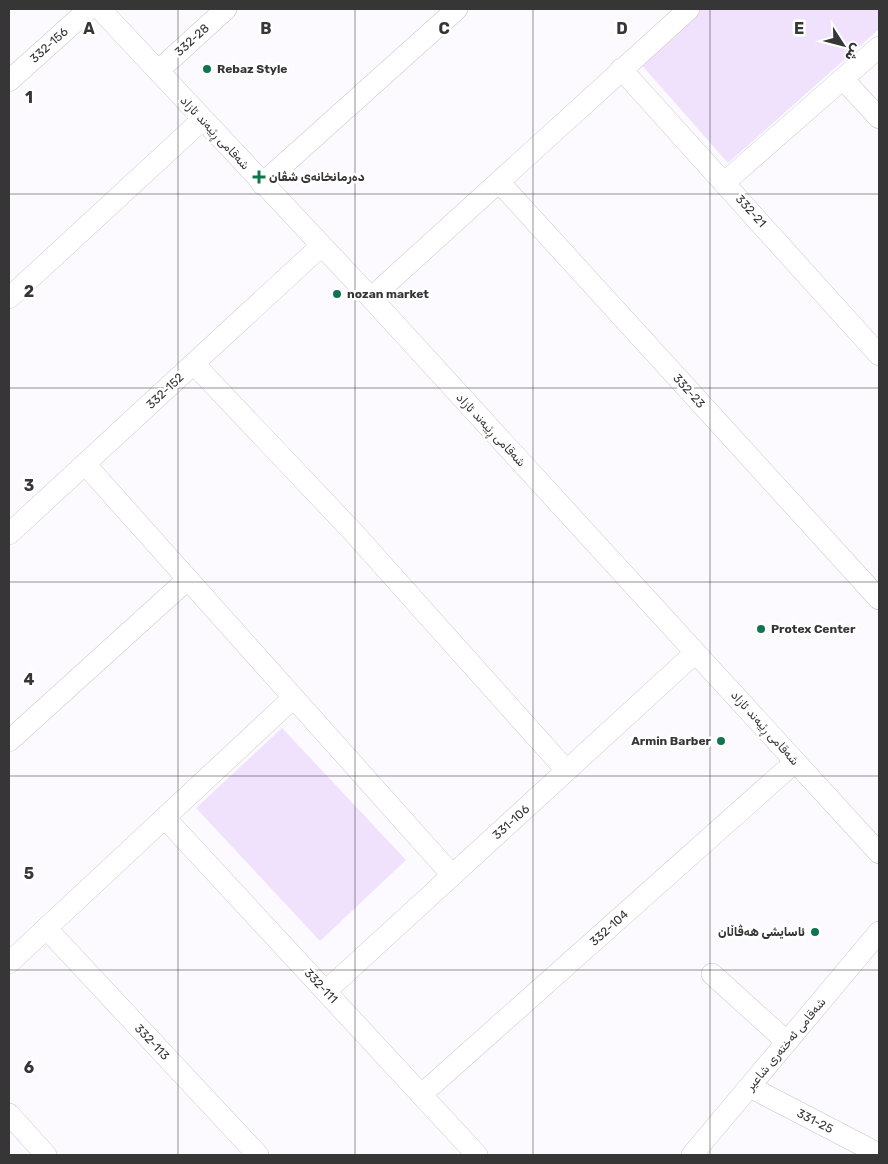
<svg xmlns="http://www.w3.org/2000/svg" width="888" height="1164" viewBox="0 0 888 1164" font-family="Rubik,Vazirmatn,sans-serif">
  <style>
    .green { fill: #f0e2fc }
    .lines { fill: none; stroke-linecap: round; stroke-linejoin: round }
    .minor-casing { stroke: #cccace; stroke-width: 22 }
    .minor { stroke: #fff; stroke-width: 21 }
    .grid { fill: none; stroke: #373637; stroke-width: 1; stroke-opacity: 0.55 }
    .poi-dot { fill: #0f754c; stroke: #fff; stroke-width: 2 }
    .labels { text-anchor: middle; stroke-width: 5; stroke-linejoin: round; paint-order: stroke }
    .street-label { font-size: 12px; fill: #373637; stroke: #fff }
    .poi-label { font-size: 12px; font-weight: bold; fill: #373637; stroke: #fff; text-anchor: start }
    .grid-label { font-size: 16px; text-anchor: middle; font-weight: bold; fill: #373637; stroke: #fff; stroke-width: 5; stroke-linejoin: round; paint-order: stroke }
  </style>
  <rect width="100%" height="100%" fill="#fcfafe"/>
  <g class="green">
    <polygon points="698,9 879,9 879,29 728,163 639,62"/>
    <polygon points="282,728 406,860 320,941 196,808"/>
  </g>
  <g class="lines">
    <defs>
      <g id="minor">
        <polyline points="100,9 371,298 879,853"/>
        <polyline points="621,69 879,355"/>
        <polyline points="158,71 226,9"/>
        <polyline points="843,79 879,118"/>
        <polyline points="9,81 89,9"/>
        <polyline points="725,182 879,47"/>
        <polyline points="500,183 879,599"/>
        <polyline points="262,184 457,9"/>
        <polyline points="9,298 202,120"/>
        <polyline points="371,298 689,9"/>
        <polyline points="194,364 354,533 566,770"/>
        <polyline points="85,464 452,875"/>
        <polyline points="9,534 320,247"/>
        <polyline points="9,741 188,579"/>
        <polyline points="165,818 477,1155"/>
        <polyline points="46,928 258,1155"/>
        <polyline points="9,963 293,698"/>
        <polyline points="712,974 787,1042"/>
        <polyline points="326,991 695,653"/>
        <polyline points="750,1087 879,1154"/>
        <polyline points="422,1094 795,762"/>
        <polyline points="9,1114 46,1155"/>
        <polyline points="692,1155 879,932"/>
      </g>
    </defs>
    <use href="#minor" class="minor-casing"/>
    <use href="#minor" class="minor"/>
  </g>
  <path class="grid" d="M178,9v1146M355,9v1146M533,9v1146M710,9v1146M9,194h870M9,388h870M9,582h870M9,776h870M9,970h870"/>
  <g class="poi-dot">
    <circle cx="207" cy="69" r="5"/>
    <path d="M256.5 169.5h5v5h5v5h-5v5h-5v-5h-5v-5h5z"/>
    <circle cx="337" cy="294" r="5"/>
    <circle cx="761" cy="629" r="5"/>
    <circle cx="721" cy="741" r="5"/>
    <circle cx="815" cy="932" r="5"/>
  </g>
  <g class="labels">
    <g class="street-label">
      <text transform="translate(192 40) rotate(-42)" y="4">332-28</text>
      <text transform="translate(49 45) rotate(-42)" y="4">332-156</text>
      <text transform="translate(215 133) rotate(47)" y="4">شەقامی ڕێبەند ئازاد</text>
      <text transform="translate(751 211) rotate(48)" y="4">332-21</text>
      <text transform="translate(165 391) rotate(-43)" y="4">332-152</text>
      <text transform="translate(689 391) rotate(48)" y="4">332-23</text>
      <text transform="translate(491 430) rotate(47)" y="4">شەقامی ڕێبەند ئازاد</text>
      <text transform="translate(765 728) rotate(48)" y="4">شەقامی ڕێبەند ئازاد</text>
      <text transform="translate(511 822) rotate(-42)" y="4">331-106</text>
      <text transform="translate(609 928) rotate(-42)" y="4">332-104</text>
      <text transform="translate(321 986) rotate(47)" y="4">332-111</text>
      <text transform="translate(152 1042) rotate(47)" y="4">332-113</text>
      <text transform="translate(786 1044) rotate(-50)" y="4">شەقامی ئەختەری شاعیر</text>
      <text transform="translate(815 1121) rotate(27)" y="4">331-25</text>
    </g>
    <g class="poi-label">
      <text x="217" y="73">Rebaz Style</text>
      <text x="269" y="181">دەرمانخانەی شڤان</text>
      <text x="347" y="298">nozan market</text>
      <text x="771" y="633">Protex Center</text>
      <text x="711" y="745" text-anchor="end">Armin Barber</text>
      <text x="805" y="936" text-anchor="end">ئاسایشی هەڤاڵان</text>
    </g>
  </g>
  <g class="grid-label">
    <text x="89" y="34">A</text>
    <text x="266" y="34">B</text>
    <text x="444" y="34">C</text>
    <text x="622" y="34">D</text>
    <text x="799" y="34">E</text>
    <text x="29" y="103">1</text>
    <text x="29" y="297">2</text>
    <text x="29" y="491">3</text>
    <text x="29" y="685">4</text>
    <text x="29" y="879">5</text>
    <text x="29" y="1073">6</text>
  </g>
  <rect width="888" height="1164" fill="none" stroke="#373637" stroke-width="20"/>
  <g transform="translate(843 45) rotate(126)" stroke="#ffffff" stroke-width="4" paint-order="stroke">
  <path d="M0-4L9 19L0 12L-9 19Z" fill="#373637"/>
  <text y="-8" font-size="14" font-weight="bold" text-anchor="middle" fill="#373637">ش</text>
  </g>
</svg>
